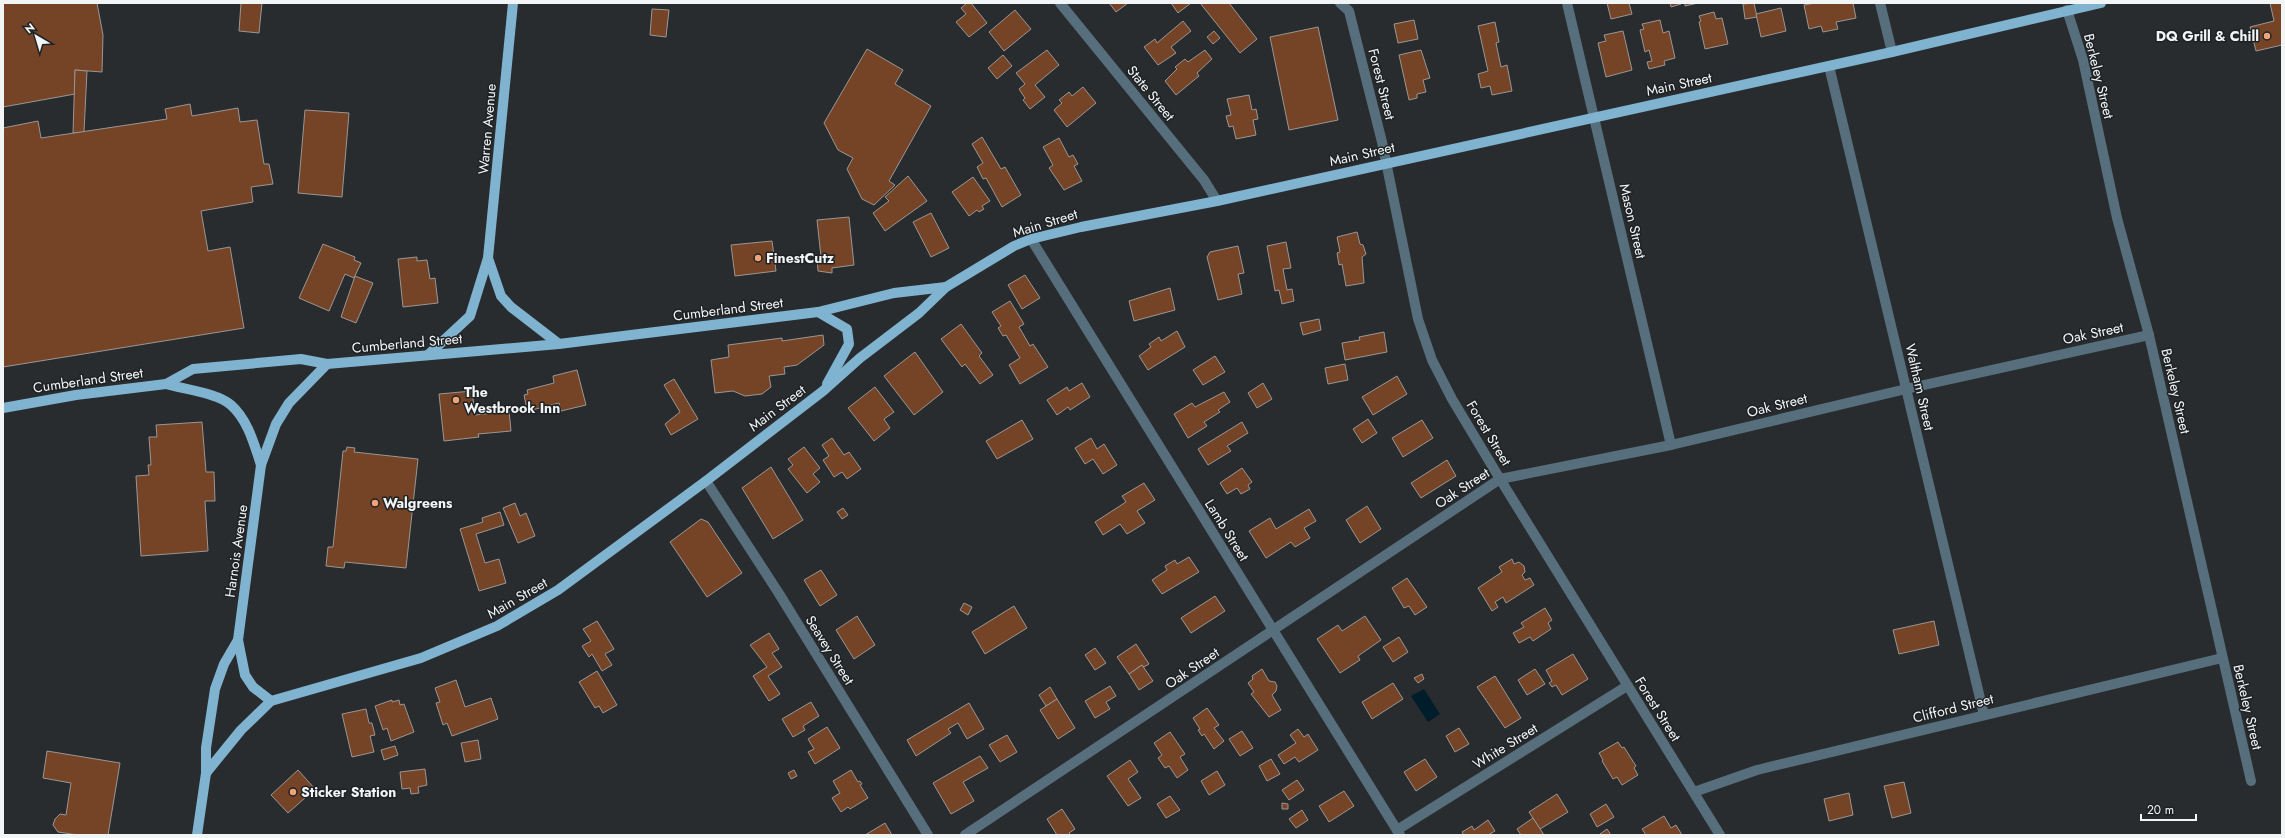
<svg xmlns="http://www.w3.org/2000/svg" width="2285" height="838" viewBox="0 0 2285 838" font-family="Jost,sans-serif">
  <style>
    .water { fill: #001d2c }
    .building { fill: #754427; stroke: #9b9694 }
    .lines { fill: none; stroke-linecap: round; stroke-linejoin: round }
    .minor { stroke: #576f7d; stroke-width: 10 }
    .major { stroke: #7fb3cf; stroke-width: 10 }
    .poi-dot { fill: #efa378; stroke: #1e2224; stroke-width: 1.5 }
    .labels { text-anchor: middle; stroke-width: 3; stroke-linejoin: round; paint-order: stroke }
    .poi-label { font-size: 14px; font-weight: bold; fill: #f2f5f6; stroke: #1e2224; text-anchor: start }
    .street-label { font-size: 14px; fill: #f2f5f6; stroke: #1e2224 }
  </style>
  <rect width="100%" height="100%" fill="#282c2e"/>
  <polygon class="water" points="1424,689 1440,714 1428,722 1411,696"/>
  <g class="building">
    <polygon points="3,3 97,3 103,35 102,72 75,70 75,94 3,107"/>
    <polygon points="241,3 262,3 259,33 239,31"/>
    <polygon points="967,3 971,3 987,23 969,37 956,22 966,14 961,8"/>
    <polygon points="1109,3 1128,3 1116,12"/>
    <polygon points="1171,3 1191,3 1178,13"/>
    <polygon points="1200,3 1229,3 1257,39 1240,53"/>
    <polygon points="1607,3 1629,3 1632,14 1611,19"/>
    <polygon points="1670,3 1681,3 1681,4 1671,7"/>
    <polygon points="1685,3 1698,3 1685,6"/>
    <polygon points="1754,3 1757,17 1745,19 1743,4"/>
    <polygon points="1815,3 1853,3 1856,18 1836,22 1838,29 1823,32 1821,26 1809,29 1804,5"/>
    <polygon points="2270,3 2282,3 2282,45 2256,51 2250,27 2274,21"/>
    <polygon points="1781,8 1786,31 1761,37 1756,14"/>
    <polygon points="652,9 669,10 666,37 650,35"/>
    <polygon points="1015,10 1031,29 1004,51 989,32"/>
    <polygon points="1714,12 1716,19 1722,18 1728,44 1705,49 1699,22 1701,21 1699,16"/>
    <polygon points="1414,20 1418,39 1398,43 1394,24"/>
    <polygon points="1660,20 1663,33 1669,31 1675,58 1664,61 1665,65 1649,69 1647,62 1652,61 1649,50 1645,52 1640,30 1644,29 1642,24"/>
    <polygon points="1183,21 1191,31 1171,47 1176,53 1158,65 1144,47 1155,39 1157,43"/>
    <polygon points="1495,22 1499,42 1496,43 1501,67 1507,65 1512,91 1492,95 1490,86 1481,88 1478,74 1488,71 1478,26"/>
    <polygon points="1318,27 1338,120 1289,130 1270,37"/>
    <polygon points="1214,31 1220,38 1213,44 1207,37"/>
    <polygon points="1623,31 1632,70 1606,77 1598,43 1606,41 1604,35"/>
    <polygon points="867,49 903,70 895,84 931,106 889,181 895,185 874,205 862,199 847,169 853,158 838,150 824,123"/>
    <polygon points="1047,50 1059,65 1035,85 1045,97 1030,109 1023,100 1025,98 1019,89 1025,84 1016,73"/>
    <polygon points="1205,50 1212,59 1197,73 1199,76 1176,95 1165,81 1177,69 1175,67 1185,59 1188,62"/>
    <polygon points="1421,50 1430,78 1423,80 1426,92 1417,94 1417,98 1409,100 1399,55"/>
    <polygon points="1003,55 1012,66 997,79 988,68"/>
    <polygon points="75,70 87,71 84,132 73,133"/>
    <polygon points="1083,87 1096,103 1067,127 1054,110 1062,103 1059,100 1069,92 1072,96"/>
    <polygon points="1249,95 1252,110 1256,109 1258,119 1253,120 1256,135 1236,139 1233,126 1229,127 1226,116 1231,115 1227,99"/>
    <polygon points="190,104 192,116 238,108 240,122 257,120 264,164 269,164 273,184 251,187 253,202 201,211 208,251 230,247 244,328 3,367 3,128 38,121 41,138 167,119 165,109"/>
    <polygon points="305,110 349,113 342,197 298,193"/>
    <polygon points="982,137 1001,169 1005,167 1021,195 1002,207 986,178 983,179 977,167 983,163 972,144"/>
    <polygon points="1059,138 1069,157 1073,155 1078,164 1074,166 1082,181 1064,190 1049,168 1053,165 1043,147"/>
    <polygon points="908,176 927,201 885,231 873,213 889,201 885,197"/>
    <polygon points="973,177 990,201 982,206 984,209 979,212 977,210 969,216 952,192"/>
    <polygon points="931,213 949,248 931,257 913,222"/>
    <polygon points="849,217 854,265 832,268 832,273 818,271 817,257 821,257 817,220"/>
    <polygon points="1357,232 1360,244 1363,245 1366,254 1362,257 1364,283 1346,286 1342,264 1339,265 1337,253 1340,252 1337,237"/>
    <polygon points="772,241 776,271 735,276 731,245"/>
    <polygon points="1286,242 1291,268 1283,269 1287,290 1292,289 1294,301 1282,304 1279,290 1275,291 1267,246"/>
    <polygon points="323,244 355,257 354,260 361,263 354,278 345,274 329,311 299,298"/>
    <polygon points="1238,246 1244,273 1238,274 1242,294 1218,300 1207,257 1210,252"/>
    <polygon points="417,257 417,261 427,260 430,279 435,278 438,303 403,307 398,259"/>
    <polygon points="1025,275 1040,298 1022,309 1008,285"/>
    <polygon points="355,276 373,283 356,323 341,317"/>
    <polygon points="1170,288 1175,310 1134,321 1129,301"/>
    <polygon points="1010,301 1024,324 1019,327 1030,346 1033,344 1048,367 1020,384 1009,365 1020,358 1006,335 1003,336 998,328 1001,326 992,312"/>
    <polygon points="1319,319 1321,330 1303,335 1300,323"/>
    <polygon points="961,324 982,353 979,356 993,375 980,384 965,364 962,367 941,339"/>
    <polygon points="1177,331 1185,347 1148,370 1139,356 1151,347 1149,344 1159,337 1161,341"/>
    <polygon points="1384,332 1387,352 1345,360 1342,343 1360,340 1359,337"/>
    <polygon points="823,335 824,345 797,365 784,367 785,374 769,376 771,387 762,394 745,396 733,391 715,393 711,360 729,357 728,345 782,338 782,341"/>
    <polygon points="915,352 943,392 914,415 884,376"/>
    <polygon points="1215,356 1225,372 1203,385 1193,370"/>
    <polygon points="1345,364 1348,380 1328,384 1325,368"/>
    <polygon points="577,370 586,405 561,411 559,403 532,410 531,404 526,405 524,395 528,394 527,390 554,383 553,376"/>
    <polygon points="1397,376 1407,394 1373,415 1362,397"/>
    <polygon points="674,379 698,419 671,435 665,424 680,412 664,385"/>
    <polygon points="1082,383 1090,397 1070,410 1068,407 1057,415 1047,400 1067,387 1069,391"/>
    <polygon points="1263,383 1272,399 1257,408 1248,393"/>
    <polygon points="875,387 894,412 884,419 890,428 874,441 848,408"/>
    <polygon points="472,391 475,415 509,411 511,431 478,434 479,437 444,441 439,394"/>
    <polygon points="1224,392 1230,402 1218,410 1220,412 1204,422 1207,426 1188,438 1174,414 1192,403 1195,407"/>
    <polygon points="1368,419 1377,433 1362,443 1353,429"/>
    <polygon points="1022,420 1033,439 997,459 986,441"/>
    <polygon points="1422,420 1433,438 1403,457 1392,438"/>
    <polygon points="202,422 206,472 214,472 215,501 205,501 208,551 141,556 136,476 149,475 148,465 151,465 149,437 157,437 156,425"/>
    <polygon points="1242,422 1248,433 1227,446 1231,451 1208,465 1198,449"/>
    <polygon points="832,438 844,455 849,452 861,469 847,479 842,472 834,477 823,460 829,456 822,445"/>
    <polygon points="1091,438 1097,449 1104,444 1117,465 1103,474 1093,459 1085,464 1075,448"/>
    <polygon points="347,447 355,448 354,452 418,459 406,568 345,562 344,568 326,566 328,547 333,547 343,451 346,451"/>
    <polygon points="804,447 820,468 813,474 820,482 807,493 788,469 793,465 788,459"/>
    <polygon points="1447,460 1456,476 1421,498 1411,483"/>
    <polygon points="771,467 803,520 773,539 742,488"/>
    <polygon points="1242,468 1252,482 1248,485 1250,489 1241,494 1237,488 1227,494 1220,483"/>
    <polygon points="1144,483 1155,500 1137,511 1145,523 1127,534 1120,524 1103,535 1095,522 1126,502 1122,496"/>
    <polygon points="515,503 520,516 526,513 535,536 518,543 503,508"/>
    <polygon points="1367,506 1381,529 1360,543 1346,520"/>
    <polygon points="843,508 848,515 842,519 837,512"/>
    <polygon points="1309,509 1316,521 1304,528 1310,538 1295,547 1291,542 1266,558 1249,531 1270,518 1276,529"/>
    <polygon points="500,512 504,525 476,534 485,563 499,559 506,583 479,591 460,529 483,522 482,518"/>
    <polygon points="701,519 708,522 742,573 707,597 670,542"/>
    <polygon points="1189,557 1199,572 1162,594 1152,580 1167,570 1165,566 1175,560 1177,564"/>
    <polygon points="1512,559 1514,564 1519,562 1524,566 1525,572 1522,575 1525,580 1530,578 1534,585 1506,603 1503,597 1495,602 1498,607 1492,611 1478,588 1502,572 1499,567"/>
    <polygon points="821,570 837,595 820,606 804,580"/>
    <polygon points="1407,578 1427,607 1415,615 1409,606 1404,608 1392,588"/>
    <polygon points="1215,596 1225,611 1191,633 1181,618"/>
    <polygon points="964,603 972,607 968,615 960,610"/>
    <polygon points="1014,606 1027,628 985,654 972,632"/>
    <polygon points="1545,608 1552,620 1548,623 1551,629 1533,641 1530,637 1519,643 1513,633 1524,627 1521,623"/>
    <polygon points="857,616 875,645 854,659 836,630"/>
    <polygon points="1365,616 1381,640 1358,656 1360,660 1340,673 1317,639 1338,625 1342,631"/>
    <polygon points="597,621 614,649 605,654 612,665 602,671 592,654 589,657 582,646 591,641 583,629"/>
    <polygon points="1934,621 1939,645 1899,654 1893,630"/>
    <polygon points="769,633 779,649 772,653 782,667 768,676 780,694 769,701 753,676 767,667 750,645"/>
    <polygon points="1399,637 1408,652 1393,662 1383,647"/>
    <polygon points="1136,644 1149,664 1144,667 1142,665 1129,674 1117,657"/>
    <polygon points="1095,648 1106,663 1095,670 1085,655"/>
    <polygon points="1573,654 1588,679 1562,695 1556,685 1552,687 1549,683 1552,681 1546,670"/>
    <polygon points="1142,665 1153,681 1139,690 1129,674"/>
    <polygon points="1262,669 1269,681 1275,682 1277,686 1276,691 1272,695 1281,710 1269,717 1251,694 1254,692 1248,683 1253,679 1252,676"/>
    <polygon points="1535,669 1545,684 1527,695 1518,680"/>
    <polygon points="597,671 617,705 603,713 599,706 595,708 579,682"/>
    <polygon points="1422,674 1424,679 1418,683 1414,678"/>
    <polygon points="1495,676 1521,718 1505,728 1477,687"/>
    <polygon points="456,680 465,707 491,698 498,719 452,736 447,723 443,725 436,703 440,702 435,688"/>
    <polygon points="1393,683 1403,699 1372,719 1362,702"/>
    <polygon points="1110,686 1116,696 1106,702 1110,709 1095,718 1085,701"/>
    <polygon points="1050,687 1057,699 1046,706 1039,695"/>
    <polygon points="1057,699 1075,728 1058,739 1040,710"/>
    <polygon points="392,700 392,702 399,700 400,705 404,704 414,732 391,741 387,728 383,730 375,706"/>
    <polygon points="811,702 819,716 803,726 805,730 793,737 782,719"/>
    <polygon points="969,703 984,729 967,739 958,723 948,729 951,733 916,756 907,740"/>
    <polygon points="1207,708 1219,725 1214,728 1224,741 1214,749 1204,734 1202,736 1198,730 1200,729 1193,718"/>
    <polygon points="366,709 369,723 372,723 375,735 370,736 374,752 352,757 342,714"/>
    <polygon points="827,727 840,748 815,764 808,752 814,749 808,739"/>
    <polygon points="1459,728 1469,744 1455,752 1446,736"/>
    <polygon points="1298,729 1304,737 1308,734 1318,750 1299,762 1295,757 1284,764 1278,755 1296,743 1290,735"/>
    <polygon points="1242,731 1253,748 1240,756 1229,739"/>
    <polygon points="1170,732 1185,754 1180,757 1188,770 1177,778 1169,766 1165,768 1158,758 1162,755 1154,743"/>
    <polygon points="1007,735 1017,752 1000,762 989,745"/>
    <polygon points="478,740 481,759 465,762 461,743"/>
    <polygon points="1618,742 1622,748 1624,747 1636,766 1634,768 1638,775 1622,785 1617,777 1613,779 1602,761 1603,760 1599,753"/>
    <polygon points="395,746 398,755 384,760 381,750"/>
    <polygon points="47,751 120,763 108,835 78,835 58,832 53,825 55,819 60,814 66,815 71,783 43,778"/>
    <polygon points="980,756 988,768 963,782 974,801 951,814 933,783"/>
    <polygon points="1271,759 1280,774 1267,781 1259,766"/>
    <polygon points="1425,759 1437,777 1416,791 1404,772"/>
    <polygon points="1130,760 1138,772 1128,779 1141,798 1128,806 1107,776"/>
    <polygon points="425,769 427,785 418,787 419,793 411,794 410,788 402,789 400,772"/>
    <polygon points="298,770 315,789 288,813 271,795"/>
    <polygon points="794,770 797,776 791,779 788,773"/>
    <polygon points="851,770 858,782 860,781 862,784 860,785 868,798 850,809 848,807 841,812 832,798 840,793 833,781"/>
    <polygon points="1217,771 1225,785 1209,795 1201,781"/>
    <polygon points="1297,780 1304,790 1289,800 1282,790"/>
    <polygon points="1904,782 1911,813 1892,818 1884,786"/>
    <polygon points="1344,791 1354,806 1329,822 1319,806"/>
    <polygon points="1849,793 1853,815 1829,821 1824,799"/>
    <polygon points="1557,794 1568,812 1540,829 1529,812"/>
    <polygon points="1170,796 1180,810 1166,818 1157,804"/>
    <polygon points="1282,803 1288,804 1288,809 1282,809"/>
    <polygon points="1606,804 1614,817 1597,827 1590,814"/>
    <polygon points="1062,809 1075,829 1069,833 1071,835 1057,835 1047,819"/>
    <polygon points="1302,810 1308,820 1296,828 1289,819"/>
    <polygon points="1664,816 1671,828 1676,825 1682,835 1646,835 1642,829"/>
    <polygon points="1533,818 1544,835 1521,835 1517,829"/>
    <polygon points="1488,820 1495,831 1488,835 1464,835 1462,832 1472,826 1474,830"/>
    <polygon points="885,823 892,835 865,835"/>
    <polygon points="1607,829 1611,835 1601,835 1600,834"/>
  </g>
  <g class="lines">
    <g class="minor">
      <polyline points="1060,3 1204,180 1217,201"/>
      <polyline points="1340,3 1349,11 1382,142 1418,319 1432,360 1452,399 1500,479 1720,835"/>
      <polyline points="1567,3 1671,445"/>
      <polyline points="1880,3 1892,52"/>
      <polyline points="2067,10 2083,60 2117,218 2149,335 2251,781"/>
      <polyline points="1829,66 1984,715"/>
      <polyline points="1031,239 1400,835"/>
      <polyline points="706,481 778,592 928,835"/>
      <polyline points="1694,792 1757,770 2222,658"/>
      <polyline points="1397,830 1627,686"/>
      <polyline points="965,835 1500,479 1671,445 1906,389 2149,335"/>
    </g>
    <g class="major">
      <polyline points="488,258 501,296 511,307 559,344"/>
      <polyline points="818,312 847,329 849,344 827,384"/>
      <polyline points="428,355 470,316 488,258 513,3"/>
      <path d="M166,384c17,5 52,9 65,21 17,15 23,39 30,60"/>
      <polyline points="3,408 76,395 166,384 193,369 301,359 327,364 559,344 631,335 818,312 894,293 946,287"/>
      <polyline points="271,701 253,687 245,675 238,640 261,465 276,424 289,403 327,364"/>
      <polyline points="206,773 241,730 271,701 421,658 497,626 558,590 706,481 823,391 860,358 919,313 946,287 1014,246 1031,239 1081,227 1217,201 1892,52 2101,3"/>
      <polyline points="197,835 206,773 206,748 215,689 224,664 238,640"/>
    </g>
  </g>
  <g class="poi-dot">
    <circle cx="2267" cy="36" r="4"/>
    <circle cx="758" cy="258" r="4"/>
    <circle cx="456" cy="400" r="4"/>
    <circle cx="375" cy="503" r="4"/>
    <circle cx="293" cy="792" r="4"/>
  </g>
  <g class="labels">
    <g class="poi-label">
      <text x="2259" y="41" text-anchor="end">DQ Grill &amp; Chill</text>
      <text x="766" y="263">FinestCutz</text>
      <text x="464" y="397">The<tspan x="464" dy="16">Westbrook Inn</tspan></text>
      <text x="383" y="508">Walgreens</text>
      <text x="301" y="797">Sticker Station</text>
    </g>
    <g class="street-label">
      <text transform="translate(2099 76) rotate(76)" y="5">Berkeley Street</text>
      <text transform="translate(1382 84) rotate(76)" y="5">Forest Street</text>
      <text transform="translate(1679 84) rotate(-12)" y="5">Main Street</text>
      <text transform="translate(1151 93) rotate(51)" y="5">State Street</text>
      <text transform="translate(487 129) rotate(-85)" y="5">Warren Avenue</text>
      <text transform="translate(1362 154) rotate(-13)" y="5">Main Street</text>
      <text transform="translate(1633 221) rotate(77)" y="5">Mason Street</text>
      <text transform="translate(1045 223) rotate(-17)" y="5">Main Street</text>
      <text transform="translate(728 309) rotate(-7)" y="5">Cumberland Street</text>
      <text transform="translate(2093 333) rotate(-12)" y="5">Oak Street</text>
      <text transform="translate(407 343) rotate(-5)" y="5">Cumberland Street</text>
      <text transform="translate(88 380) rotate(-8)" y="5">Cumberland Street</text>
      <text transform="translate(1920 387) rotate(77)" y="5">Waltham Street</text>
      <text transform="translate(2176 391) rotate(77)" y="5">Berkeley Street</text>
      <text transform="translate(1777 405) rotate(-14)" y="5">Oak Street</text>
      <text transform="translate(777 408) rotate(-37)" y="5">Main Street</text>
      <text transform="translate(1489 433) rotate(59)" y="5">Forest Street</text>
      <text transform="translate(1462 488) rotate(-33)" y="5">Oak Street</text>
      <text transform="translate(1227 530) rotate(58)" y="5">Lamb Street</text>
      <text transform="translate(236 551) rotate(-82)" y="5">Harnois Avenue</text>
      <text transform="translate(517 598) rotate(-30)" y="5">Main Street</text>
      <text transform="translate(830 650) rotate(58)" y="5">Seavey Street</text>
      <text transform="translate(1192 668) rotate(-34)" y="5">Oak Street</text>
      <text transform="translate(2248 707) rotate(77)" y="5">Berkeley Street</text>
      <text transform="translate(1953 708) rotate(-14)" y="5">Clifford Street</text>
      <text transform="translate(1658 709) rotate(58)" y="5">Forest Street</text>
      <text transform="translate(1505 746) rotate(-32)" y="5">White Street</text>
    </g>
  </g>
  <rect width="2285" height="838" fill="none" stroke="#f2f5f6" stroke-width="8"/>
  <g transform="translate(36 36) rotate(322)" stroke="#1e2224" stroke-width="3" paint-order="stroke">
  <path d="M0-3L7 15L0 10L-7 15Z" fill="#f2f5f6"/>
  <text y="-6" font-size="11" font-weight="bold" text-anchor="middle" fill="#f2f5f6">N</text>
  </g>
  <path d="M2141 814v6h55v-6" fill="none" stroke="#f2f5f6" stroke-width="2"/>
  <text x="2147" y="814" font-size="12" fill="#f2f5f6" stroke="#1e2224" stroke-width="3" paint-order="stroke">20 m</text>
</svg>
